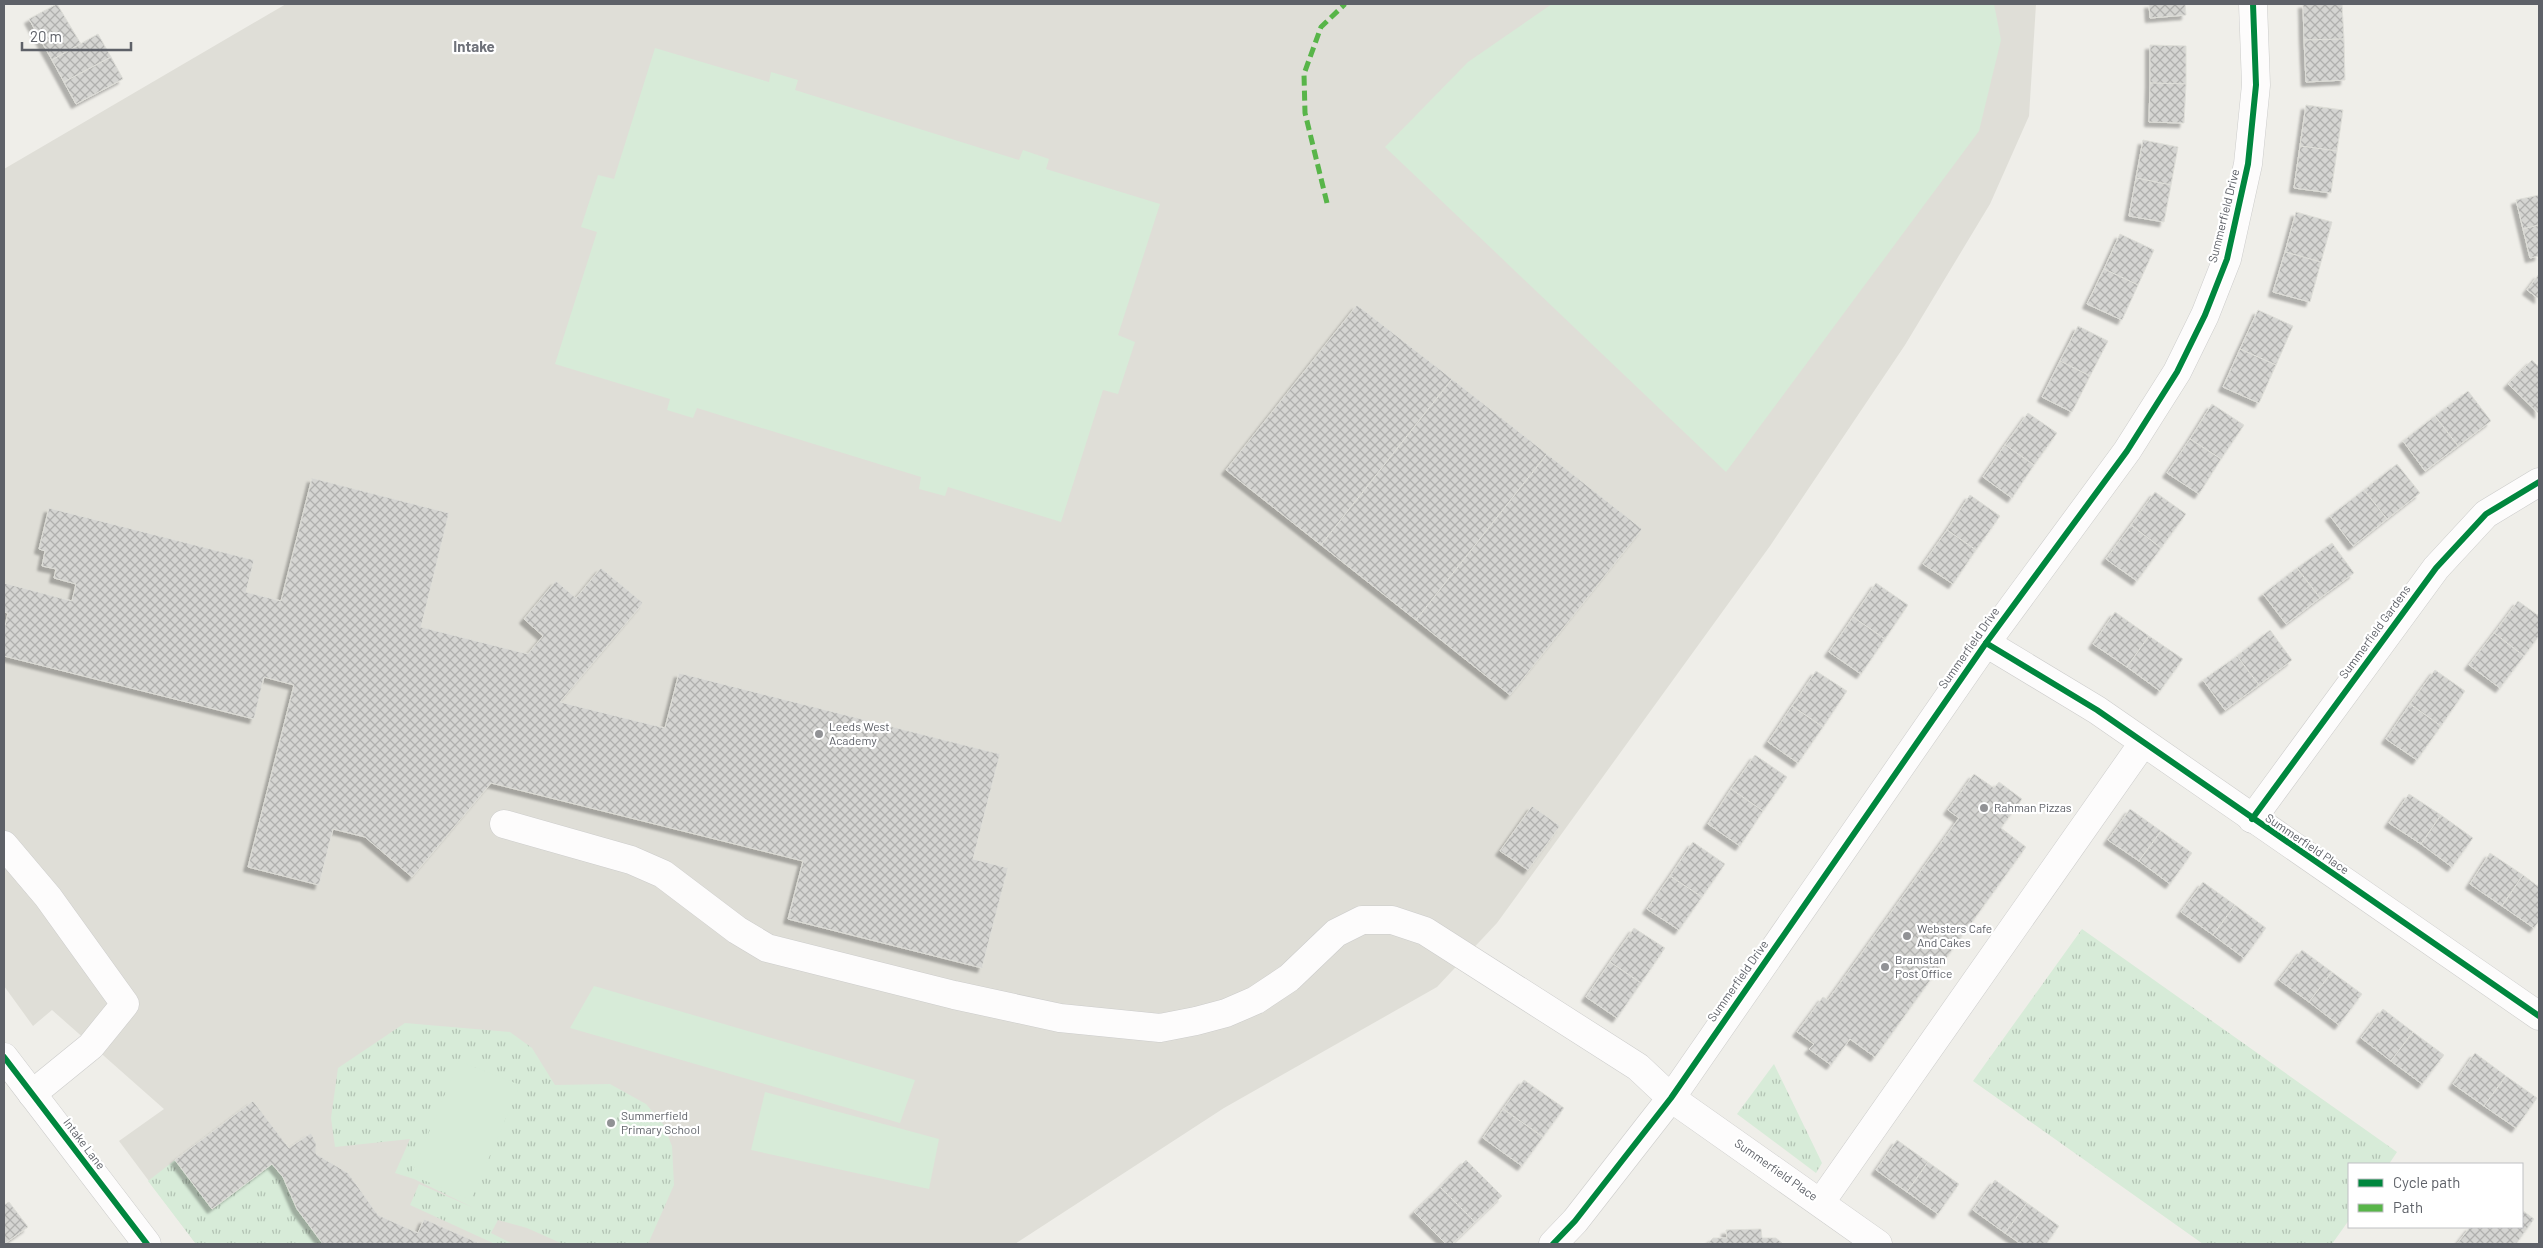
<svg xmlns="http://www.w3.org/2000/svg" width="2543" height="1248" viewBox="0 0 2543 1248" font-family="Barlow,sans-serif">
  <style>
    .education { fill: #dfded7 }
    .grass { fill: url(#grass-tufts) }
    .pitch { fill: #d7ebd8 }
    .building { fill: url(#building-cross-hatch); stroke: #deded8; filter: url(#shadow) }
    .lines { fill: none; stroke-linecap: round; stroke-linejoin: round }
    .minor-casing { stroke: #cccccb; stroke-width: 29 }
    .minor { stroke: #fdfcfc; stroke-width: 28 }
    .quiet { stroke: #58b549; stroke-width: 5; stroke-dasharray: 10 5; stroke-linecap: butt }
    .cycleway-casing { stroke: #fff; stroke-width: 9 }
    .cycleway { stroke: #00873e; stroke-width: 6 }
    .poi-dot { fill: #919295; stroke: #fff; stroke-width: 2 }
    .labels { text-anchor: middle; stroke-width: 4.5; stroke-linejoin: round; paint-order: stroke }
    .street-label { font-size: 12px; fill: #5e6168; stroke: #fff }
    .poi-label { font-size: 12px; fill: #5e6168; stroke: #fff; text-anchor: start }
    .quarter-label { font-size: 15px; font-weight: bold; fill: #6f727a; stroke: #fff }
  </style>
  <defs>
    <pattern id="grass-tufts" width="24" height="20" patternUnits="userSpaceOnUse" patternTransform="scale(1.25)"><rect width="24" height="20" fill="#d7ebd8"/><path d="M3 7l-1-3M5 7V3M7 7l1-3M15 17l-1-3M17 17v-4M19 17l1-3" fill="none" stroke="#b2c2b3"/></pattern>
    <pattern id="building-cross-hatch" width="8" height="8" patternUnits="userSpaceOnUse" patternTransform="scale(1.25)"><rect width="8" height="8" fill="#d5d5d2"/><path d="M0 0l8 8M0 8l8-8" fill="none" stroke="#b0b0ae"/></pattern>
    <filter id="shadow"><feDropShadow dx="-4.5" dy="4.5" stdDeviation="1" flood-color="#0004"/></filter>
  </defs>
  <rect width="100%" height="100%" fill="#efeee9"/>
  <polygon class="education" points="286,4 2036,4 2029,116 1990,204 1905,345 1770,546 1497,923 1437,987 1224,1108 1015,1244 196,1244 119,1141 164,1109 52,1010 33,1026 4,986 4,169"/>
  <g class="grass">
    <polygon points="2082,929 2397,1152 2389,1164 2349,1164 2349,1220 2332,1244 2203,1244 1973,1081"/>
    <polygon points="405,1023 510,1032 532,1048 555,1085 610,1084 646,1104 663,1124 672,1146 674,1185 648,1244 563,1244 527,1228 498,1220 491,1233 511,1243 495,1244 410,1205 419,1184 474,1208 414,1179 395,1173 410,1139 335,1147 331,1118 338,1068"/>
    <polygon points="1774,1064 1822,1163 1816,1173 1737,1114"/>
    <polygon points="175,1160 272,1164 283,1177 297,1209 323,1244 196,1244 148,1181"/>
  </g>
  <g class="pitch">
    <polygon points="1552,4 1994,4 2001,40 1979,131 1726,472 1385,147 1468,62"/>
    <polygon points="655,48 769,82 771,72 798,80 795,90 1019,160 1023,150 1049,159 1046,169 1160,204 1118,335 1135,342 1118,394 1103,390 1061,522 948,487 945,496 919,489 921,477 697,408 693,418 667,410 670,399 555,364 597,232 581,227 598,175 614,179"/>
    <polygon points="594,986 915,1080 900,1123 570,1028"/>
    <polygon points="459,1061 520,1085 471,1200 411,1175"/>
    <polygon points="765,1092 939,1139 929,1189 751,1150"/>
  </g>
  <g class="building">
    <polygon points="57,4 81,44 52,60 29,19"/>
    <polygon points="2149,4 2185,4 2186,15 2150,18"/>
    <polygon points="2303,4 2342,4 2344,39 2304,40"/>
    <polygon points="98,34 111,57 64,82 52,60"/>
    <polygon points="2344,39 2345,80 2306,82 2304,40"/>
    <polygon points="2150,45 2186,46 2186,84 2150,83"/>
    <polygon points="111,57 123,79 76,104 64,82"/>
    <polygon points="2150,83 2186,84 2184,123 2149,122"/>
    <polygon points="2306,105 2343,110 2337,151 2300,146"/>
    <polygon points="2143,140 2178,147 2171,185 2136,178"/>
    <polygon points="2300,146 2337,151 2331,193 2294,188"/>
    <polygon points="2136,178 2171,185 2164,222 2129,216"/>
    <polygon points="2539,195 2539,225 2523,229 2516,200"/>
    <polygon points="2296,212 2332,222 2321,262 2285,252"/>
    <polygon points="2539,225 2539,256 2530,258 2523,229"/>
    <polygon points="2120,234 2154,250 2138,285 2104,269"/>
    <polygon points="2285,252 2321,262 2310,302 2273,292"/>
    <polygon points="2104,269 2138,285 2122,320 2087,304"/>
    <polygon points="2539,274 2539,299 2527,290"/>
    <polygon points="1357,305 1452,379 1321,545 1226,470"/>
    <polygon points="2258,310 2293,326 2276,365 2240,349"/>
    <polygon points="2078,326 2108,341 2090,376 2060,361"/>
    <polygon points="2240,349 2276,365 2259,403 2223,387"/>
    <polygon points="2532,360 2539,367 2539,414 2508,384"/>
    <polygon points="2060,361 2090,376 2072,412 2042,397"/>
    <polygon points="1452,379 1547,454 1416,620 1321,545"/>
    <polygon points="2468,391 2491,421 2458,446 2435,416"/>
    <polygon points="2212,404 2244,425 2221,459 2190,439"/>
    <polygon points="2028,413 2057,433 2034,465 2005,445"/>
    <polygon points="2435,416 2458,446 2425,471 2403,441"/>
    <polygon points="2190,439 2221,459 2199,494 2167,473"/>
    <polygon points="2005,445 2034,465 2012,498 1983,477"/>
    <polygon points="1547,454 1642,529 1510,695 1416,620"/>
    <polygon points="2397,464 2420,493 2387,519 2364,490"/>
    <polygon points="312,478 449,513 421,627 528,654 543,636 524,619 556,581 576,598 601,568 643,603 560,702 665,728 679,673 1000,754 973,859 1008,868 982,968 788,919 803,861 491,783 412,877 365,837 333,829 319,885 248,867 294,685 264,677 254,719 4,656 4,630 8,613 4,612 4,583 72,601 76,584 54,578 56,569 42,566 45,551 39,549 49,508 254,560 246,592 281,601"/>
    <polygon points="2364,490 2387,519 2353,546 2330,516"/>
    <polygon points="2155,492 2186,514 2161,548 2131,525"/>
    <polygon points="1970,495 2000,516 1976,550 1947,530"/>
    <polygon points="2131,525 2161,548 2137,581 2106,559"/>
    <polygon points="1947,530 1976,550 1953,584 1923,564"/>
    <polygon points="2332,543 2354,573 2320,598 2297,568"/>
    <polygon points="2297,568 2320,598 2286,624 2263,594"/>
    <polygon points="1876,583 1908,605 1885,639 1853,617"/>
    <polygon points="2518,601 2539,616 2539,636 2524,656 2494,633"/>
    <polygon points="2115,612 2149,636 2127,667 2093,644"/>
    <polygon points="1853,617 1885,639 1861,674 1829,652"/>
    <polygon points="2270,630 2292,660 2259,685 2237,656"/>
    <polygon points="2494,633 2524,656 2500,688 2469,665"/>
    <polygon points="2149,636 2183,659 2160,691 2127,667"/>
    <polygon points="2237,656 2259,685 2225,710 2203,680"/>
    <polygon points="2435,670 2465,691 2441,726 2410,704"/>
    <polygon points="1816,671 1847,691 1823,727 1792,706"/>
    <polygon points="2410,704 2441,726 2417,760 2386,739"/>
    <polygon points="1792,706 1823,727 1798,763 1768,742"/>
    <polygon points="1755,755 1787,777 1763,811 1731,789"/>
    <polygon points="1974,774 1994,788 1999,782 2022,799 2001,828 2026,847 1875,1057 1850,1039 1831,1065 1809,1049 1814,1044 1797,1032 1823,997 1828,1000 1959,818 1948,810"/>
    <polygon points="1731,789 1763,811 1740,846 1708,824"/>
    <polygon points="2409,794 2441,815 2421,844 2389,823"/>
    <polygon points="1532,806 1560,826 1528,870 1500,851"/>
    <polygon points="2130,809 2161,831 2139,861 2108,840"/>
    <polygon points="2441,815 2473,838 2452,867 2421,844"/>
    <polygon points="2161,831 2192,853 2170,884 2139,861"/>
    <polygon points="1693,842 1725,864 1702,897 1670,876"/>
    <polygon points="2490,853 2523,875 2502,906 2470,884"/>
    <polygon points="2523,875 2539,887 2539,921 2534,928 2502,906"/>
    <polygon points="1670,876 1702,897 1679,930 1647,909"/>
    <polygon points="2203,882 2235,905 2213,935 2181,912"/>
    <polygon points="2235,905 2266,928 2244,958 2213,935"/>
    <polygon points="1634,928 1665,948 1641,983 1610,962"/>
    <polygon points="2302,950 2332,972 2309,1002 2279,980"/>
    <polygon points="1610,962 1641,983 1617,1018 1586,997"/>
    <polygon points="2332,972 2362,994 2339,1025 2309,1002"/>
    <polygon points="2383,1009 2413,1032 2391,1061 2361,1038"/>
    <polygon points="2413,1032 2444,1055 2422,1084 2391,1061"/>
    <polygon points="2475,1053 2506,1076 2484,1106 2453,1084"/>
    <polygon points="2506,1076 2537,1098 2516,1128 2484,1106"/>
    <polygon points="1524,1080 1564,1108 1543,1137 1503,1109"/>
    <polygon points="253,1101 289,1148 311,1133 316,1143 316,1154 348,1173 378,1215 418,1233 424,1219 481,1244 323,1244 297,1209 283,1177 272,1164 212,1209 175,1160"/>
    <polygon points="1503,1109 1543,1137 1522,1166 1483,1138"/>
    <polygon points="1897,1140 1928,1162 1907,1192 1876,1170"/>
    <polygon points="1466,1160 1502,1196 1475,1222 1440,1187"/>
    <polygon points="1928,1162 1959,1184 1938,1214 1907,1192"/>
    <polygon points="1995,1180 2027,1203 2005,1233 1973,1210"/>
    <polygon points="1440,1187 1475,1222 1452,1244 1446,1244 1414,1212"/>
    <polygon points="9,1202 28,1227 4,1244 4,1205"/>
    <polygon points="2027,1203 2059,1226 2046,1244 2021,1244 2005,1233"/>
    <polygon points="2522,1210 2534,1219 2516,1244 2457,1244 2470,1227 2522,1227"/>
    <polygon points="1761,1229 1762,1238 1776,1238 1783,1244 1707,1244 1713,1238 1727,1238 1726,1230"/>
  </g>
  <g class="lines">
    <defs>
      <g id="minor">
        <polyline points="1986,643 2097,710 2539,1016"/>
        <polyline points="2252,819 2436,568 2486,514 2539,482"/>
        <polyline points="504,824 631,860 663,874 737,930 767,948 954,995 1060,1018 1160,1028 1196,1021 1226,1013 1256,1000 1289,978 1336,933 1362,920 1392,920 1425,931 1638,1067 1671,1098 1878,1244"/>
        <polyline points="4,845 48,897 125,1004 91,1046 32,1094"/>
        <polyline points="4,1057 147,1244"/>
        <polyline points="1821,1202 2143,743"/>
        <polyline points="1553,1244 1575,1221 1671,1098 1986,643 2127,451 2177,372 2205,315 2227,259 2248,164 2256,85 2253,4"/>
      </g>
    </defs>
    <use href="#minor" class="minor-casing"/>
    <use href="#minor" class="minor"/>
    <polyline class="quiet" points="1327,203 1305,113 1304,74 1321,27 1345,4"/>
    <defs>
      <g id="cycleway">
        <polyline points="1986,643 2097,710 2539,1016"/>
        <polyline points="2252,819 2436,568 2486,514 2539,482"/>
        <polyline points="4,1057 147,1244"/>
        <polyline points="1553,1244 1575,1221 1671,1098 1986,643 2127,451 2177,372 2205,315 2227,259 2248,164 2256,85 2253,4"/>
      </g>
    </defs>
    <use href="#cycleway" class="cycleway-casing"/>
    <use href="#cycleway" class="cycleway"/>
  </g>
  <g class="poi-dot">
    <circle cx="819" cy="734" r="5"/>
    <circle cx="1984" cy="808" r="5"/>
    <circle cx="1907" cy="936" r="5"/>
    <circle cx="1885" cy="967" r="5"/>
    <circle cx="611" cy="1123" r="5"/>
  </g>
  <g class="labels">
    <g class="street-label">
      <text transform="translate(2224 216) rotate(-76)" y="4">Summerfield Drive</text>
      <text transform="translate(2375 632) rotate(-54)" y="4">Summerfield Gardens</text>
      <text transform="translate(1969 648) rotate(-55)" y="4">Summerfield Drive</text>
      <text transform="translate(2307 844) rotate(34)" y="4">Summerfield Place</text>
      <text transform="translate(1738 981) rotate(-55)" y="4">Summerfield Drive</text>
      <text transform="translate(84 1144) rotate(53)" y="4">Intake Lane</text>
      <text transform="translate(1776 1170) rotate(35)" y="4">Summerfield Place</text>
    </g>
    <g class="poi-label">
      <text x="829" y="731">Leeds West<tspan x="829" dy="14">Academy</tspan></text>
      <text x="1994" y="812">Rahman Pizzas</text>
      <text x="1917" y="933">Websters Cafe<tspan x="1917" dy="14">And Cakes</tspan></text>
      <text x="1895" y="964">Bramstan<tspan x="1895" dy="14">Post Office</tspan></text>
      <text x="621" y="1120">Summerfield<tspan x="621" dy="14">Primary School</tspan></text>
    </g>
    <g class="quarter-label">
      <text x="474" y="52">Intake</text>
    </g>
  </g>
  <rect width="2543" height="1248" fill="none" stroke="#5e6168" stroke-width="10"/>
  <rect x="2348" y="1163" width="175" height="65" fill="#ffffff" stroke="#bfc0c3"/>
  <rect x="2358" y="1179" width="25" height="8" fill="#00873e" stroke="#bfc0c3"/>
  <text x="2393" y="1188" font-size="15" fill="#5e6168">Cycle path</text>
  <rect x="2358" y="1204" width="25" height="8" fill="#58b549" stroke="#bfc0c3"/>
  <text x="2393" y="1213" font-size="15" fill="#5e6168">Path</text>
  <path d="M22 42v8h109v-8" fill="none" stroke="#5e6168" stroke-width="2.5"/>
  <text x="30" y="42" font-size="15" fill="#5e6168" stroke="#ffffff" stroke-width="4" paint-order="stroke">20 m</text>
</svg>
